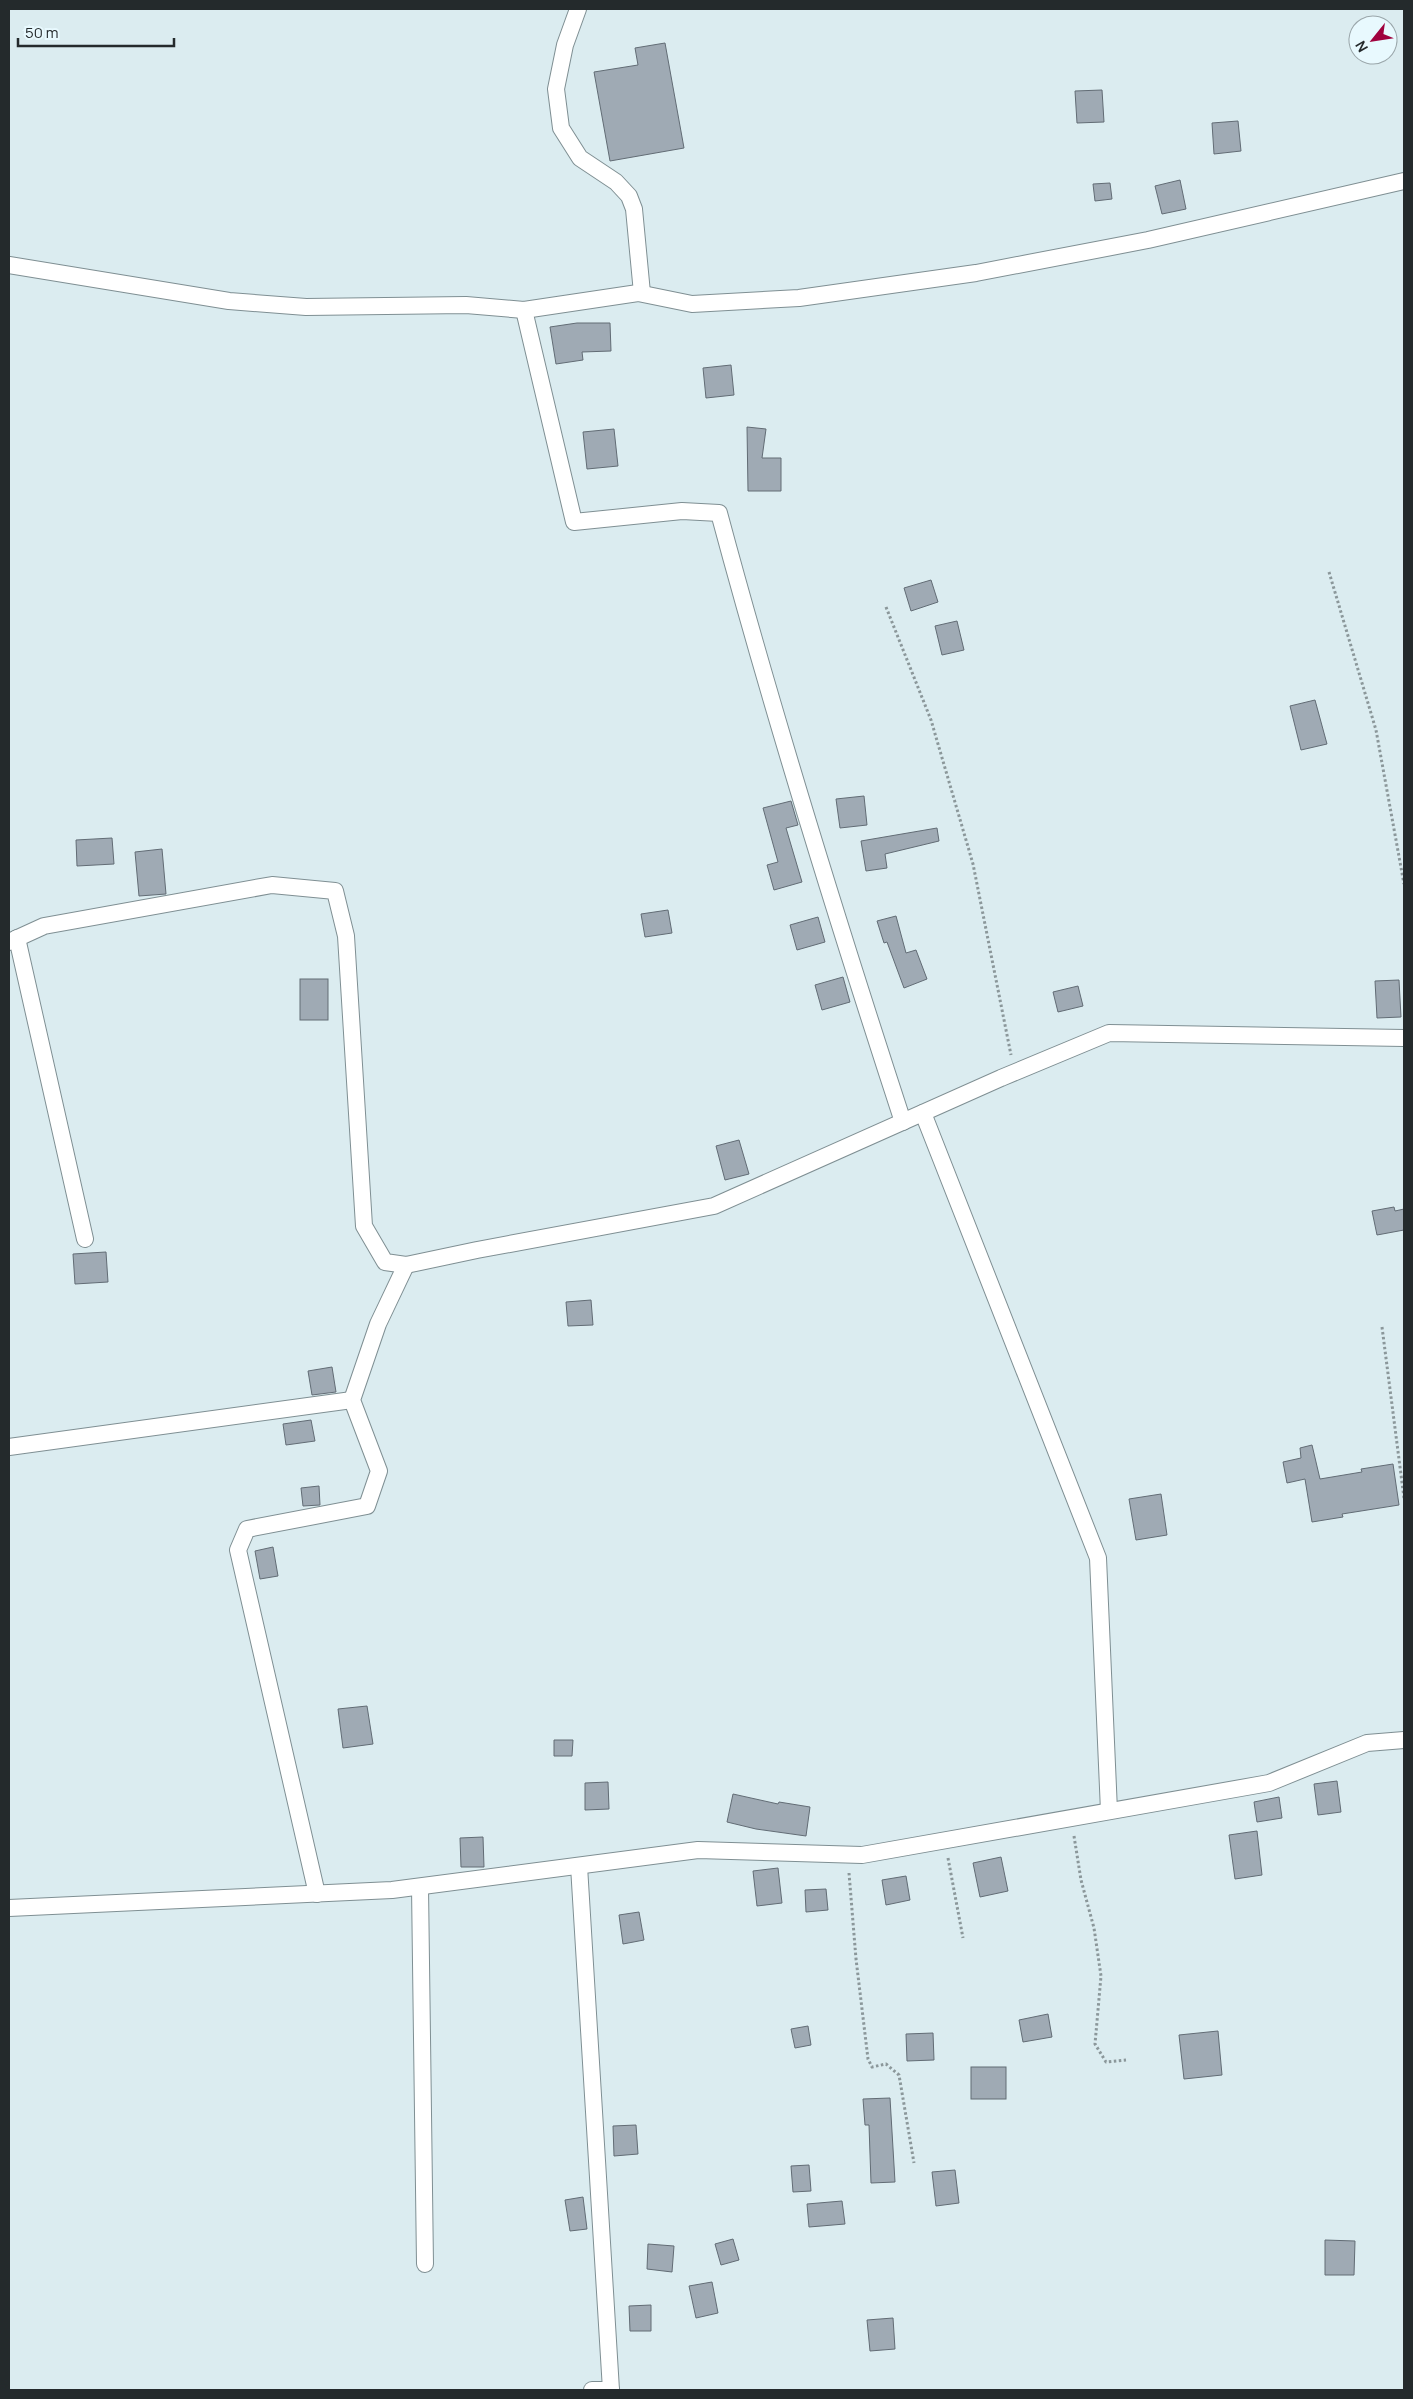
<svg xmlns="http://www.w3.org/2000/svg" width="1413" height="2399" viewBox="0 0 1413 2399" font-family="Manrope,sans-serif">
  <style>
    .building { fill: #9faab4; stroke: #626c75 }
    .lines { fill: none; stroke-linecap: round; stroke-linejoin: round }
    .minor-casing { stroke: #7f8f93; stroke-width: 18 }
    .path { stroke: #8b979a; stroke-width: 3; stroke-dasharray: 2.5 2.5; stroke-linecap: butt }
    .minor { stroke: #fff; stroke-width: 16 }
  </style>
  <rect width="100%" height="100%" fill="#dbecf0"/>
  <g class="building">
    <polygon points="665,43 684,148 610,161 594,72 638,65 635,48"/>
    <polygon points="1102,90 1104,122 1077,123 1075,91"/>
    <polygon points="1238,121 1241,151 1214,154 1212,123"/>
    <polygon points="1180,180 1186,209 1162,214 1155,186"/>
    <polygon points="1110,183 1112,199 1095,201 1093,184"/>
    <polygon points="577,323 610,323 611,351 582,352 583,360 556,364 550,327"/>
    <polygon points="731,365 734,395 706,398 703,368"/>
    <polygon points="747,427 766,429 762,458 781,458 781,491 748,491"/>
    <polygon points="614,429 618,466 587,469 583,432"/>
    <polygon points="931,580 938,602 911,611 904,588"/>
    <polygon points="957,621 964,650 942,655 935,626"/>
    <polygon points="1315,700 1327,744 1301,750 1290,706"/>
    <polygon points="864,796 867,825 840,828 836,799"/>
    <polygon points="791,801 798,825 786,828 802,882 774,890 767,865 778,862 763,808"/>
    <polygon points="937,828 939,841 885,854 887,868 866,871 861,841"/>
    <polygon points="112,838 114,864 77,866 76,840"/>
    <polygon points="162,849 166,894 139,896 135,852"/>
    <polygon points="668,910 672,933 645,937 641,914"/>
    <polygon points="896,916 906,953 916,950 927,979 904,988 887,942 884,943 877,921"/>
    <polygon points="818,917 825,942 797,950 790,925"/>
    <polygon points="843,977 850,1002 822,1010 815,985"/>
    <rect x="300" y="979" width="28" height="41"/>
    <polygon points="1399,980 1401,1017 1377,1018 1375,981"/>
    <polygon points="1078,986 1083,1006 1058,1012 1053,992"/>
    <polygon points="739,1140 749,1174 725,1180 716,1146"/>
    <polygon points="1394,1207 1395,1211 1404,1209 1404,1230 1377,1235 1372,1211"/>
    <polygon points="106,1252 108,1282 75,1284 73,1254"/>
    <polygon points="591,1300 593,1325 568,1326 566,1302"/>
    <polygon points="332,1367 336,1392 312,1395 308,1371"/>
    <polygon points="311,1420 315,1441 286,1445 283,1424"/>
    <polygon points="1312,1445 1320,1479 1362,1472 1361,1469 1393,1464 1399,1505 1342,1514 1343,1517 1312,1522 1305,1479 1287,1483 1283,1462 1301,1458 1300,1448"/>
    <polygon points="319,1486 320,1505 303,1506 301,1488"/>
    <polygon points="1161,1494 1167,1535 1136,1540 1129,1499"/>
    <polygon points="273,1547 278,1576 260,1579 255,1551"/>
    <polygon points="367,1706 373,1744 343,1748 338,1709"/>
    <polygon points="554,1740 573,1740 572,1756 554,1756"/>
    <polygon points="1337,1781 1341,1812 1318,1815 1314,1784"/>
    <polygon points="608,1782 609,1809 585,1810 585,1783"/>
    <polygon points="733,1794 778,1804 779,1802 810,1807 806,1836 756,1829 727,1822"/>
    <polygon points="1279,1797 1282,1818 1257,1822 1254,1802"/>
    <polygon points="1257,1831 1262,1875 1235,1879 1229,1835"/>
    <polygon points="483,1837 484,1867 461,1867 460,1838"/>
    <polygon points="1001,1857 1008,1891 980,1897 973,1863"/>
    <polygon points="778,1868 782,1903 757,1906 753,1871"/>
    <polygon points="906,1876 910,1900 886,1905 882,1880"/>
    <polygon points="826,1889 828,1910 806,1912 805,1890"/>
    <polygon points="639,1912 644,1940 623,1944 619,1915"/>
    <polygon points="1048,2014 1052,2037 1023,2042 1019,2020"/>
    <polygon points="808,2026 811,2045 795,2048 791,2029"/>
    <polygon points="1218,2031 1222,2075 1184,2079 1179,2035"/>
    <polygon points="933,2033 934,2060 907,2061 906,2034"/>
    <rect x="971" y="2067" width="35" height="32"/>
    <polygon points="890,2098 895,2182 871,2183 869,2125 865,2125 863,2099"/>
    <polygon points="636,2125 638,2154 614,2156 613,2126"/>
    <polygon points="809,2165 811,2191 793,2192 791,2166"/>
    <polygon points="955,2170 959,2203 936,2206 932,2172"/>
    <polygon points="583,2197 587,2229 570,2231 565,2200"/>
    <polygon points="842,2201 845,2224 809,2227 807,2204"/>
    <polygon points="733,2239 739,2260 721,2265 715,2244"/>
    <polygon points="1325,2240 1355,2241 1354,2275 1325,2275"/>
    <polygon points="648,2244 674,2246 672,2272 647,2269"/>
    <polygon points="712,2282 718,2313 696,2318 689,2286"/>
    <polygon points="651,2305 651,2331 630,2331 629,2306"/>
    <polygon points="893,2318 895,2349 870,2351 867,2320"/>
  </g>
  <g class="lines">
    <defs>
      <g id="minor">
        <polyline points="578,9 565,45 556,89 561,128 580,158 616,182 629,196 634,209 642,293"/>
        <polyline points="9,265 229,301 306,307 466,305 524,310 638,293 692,304 799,298 976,273 1148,240 1404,181"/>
        <path d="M524,310l50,212 108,-11 37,2c55,205 118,407 184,609"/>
        <polyline points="17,938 85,1239"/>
        <polyline points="9,942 44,926 272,885 335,891 346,936 364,1226 385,1262 406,1265 477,1250 714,1206 1001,1078 1109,1033 1404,1038"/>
        <polyline points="923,1113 1098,1558 1109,1811"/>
        <polyline points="9,1447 352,1400"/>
        <polyline points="579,1866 611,2390"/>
        <polyline points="420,1887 425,2264"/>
        <polyline points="317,1894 238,1550 247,1529 367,1506 379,1471 352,1400 378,1324 406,1265"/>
        <polyline points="9,1908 392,1890 698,1850 862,1855 1269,1783 1367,1743 1404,1740"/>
        <polyline points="592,2390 611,2390"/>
      </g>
    </defs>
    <use href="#minor" class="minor-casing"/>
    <g class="path">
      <polyline points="1329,572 1376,730 1404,884"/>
      <polyline points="886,607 931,720 973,864 1011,1055"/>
      <polyline points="1382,1327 1404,1498"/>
      <polyline points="1074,1836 1081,1880 1094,1928 1101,1976 1095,2044 1106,2062 1126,2060"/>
      <polyline points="948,1858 963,1938"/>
      <polyline points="849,1873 856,1959 868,2059 872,2067 886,2064 899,2075 914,2163"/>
    </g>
    <use href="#minor" class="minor"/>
  </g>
  <rect width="1413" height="2399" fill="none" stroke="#242a2c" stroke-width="20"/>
  <g transform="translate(1373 40) rotate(240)"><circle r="24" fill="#e8f9fe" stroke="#9aa6aa"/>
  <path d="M0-4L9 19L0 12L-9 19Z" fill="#a0023e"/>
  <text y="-8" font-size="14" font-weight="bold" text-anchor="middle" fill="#242a2c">N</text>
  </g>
  <path d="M18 38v8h156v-8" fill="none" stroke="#242a2c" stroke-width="2.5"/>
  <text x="25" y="38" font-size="15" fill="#242a2c" stroke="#e8f9fe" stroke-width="4" paint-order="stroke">50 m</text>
</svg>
